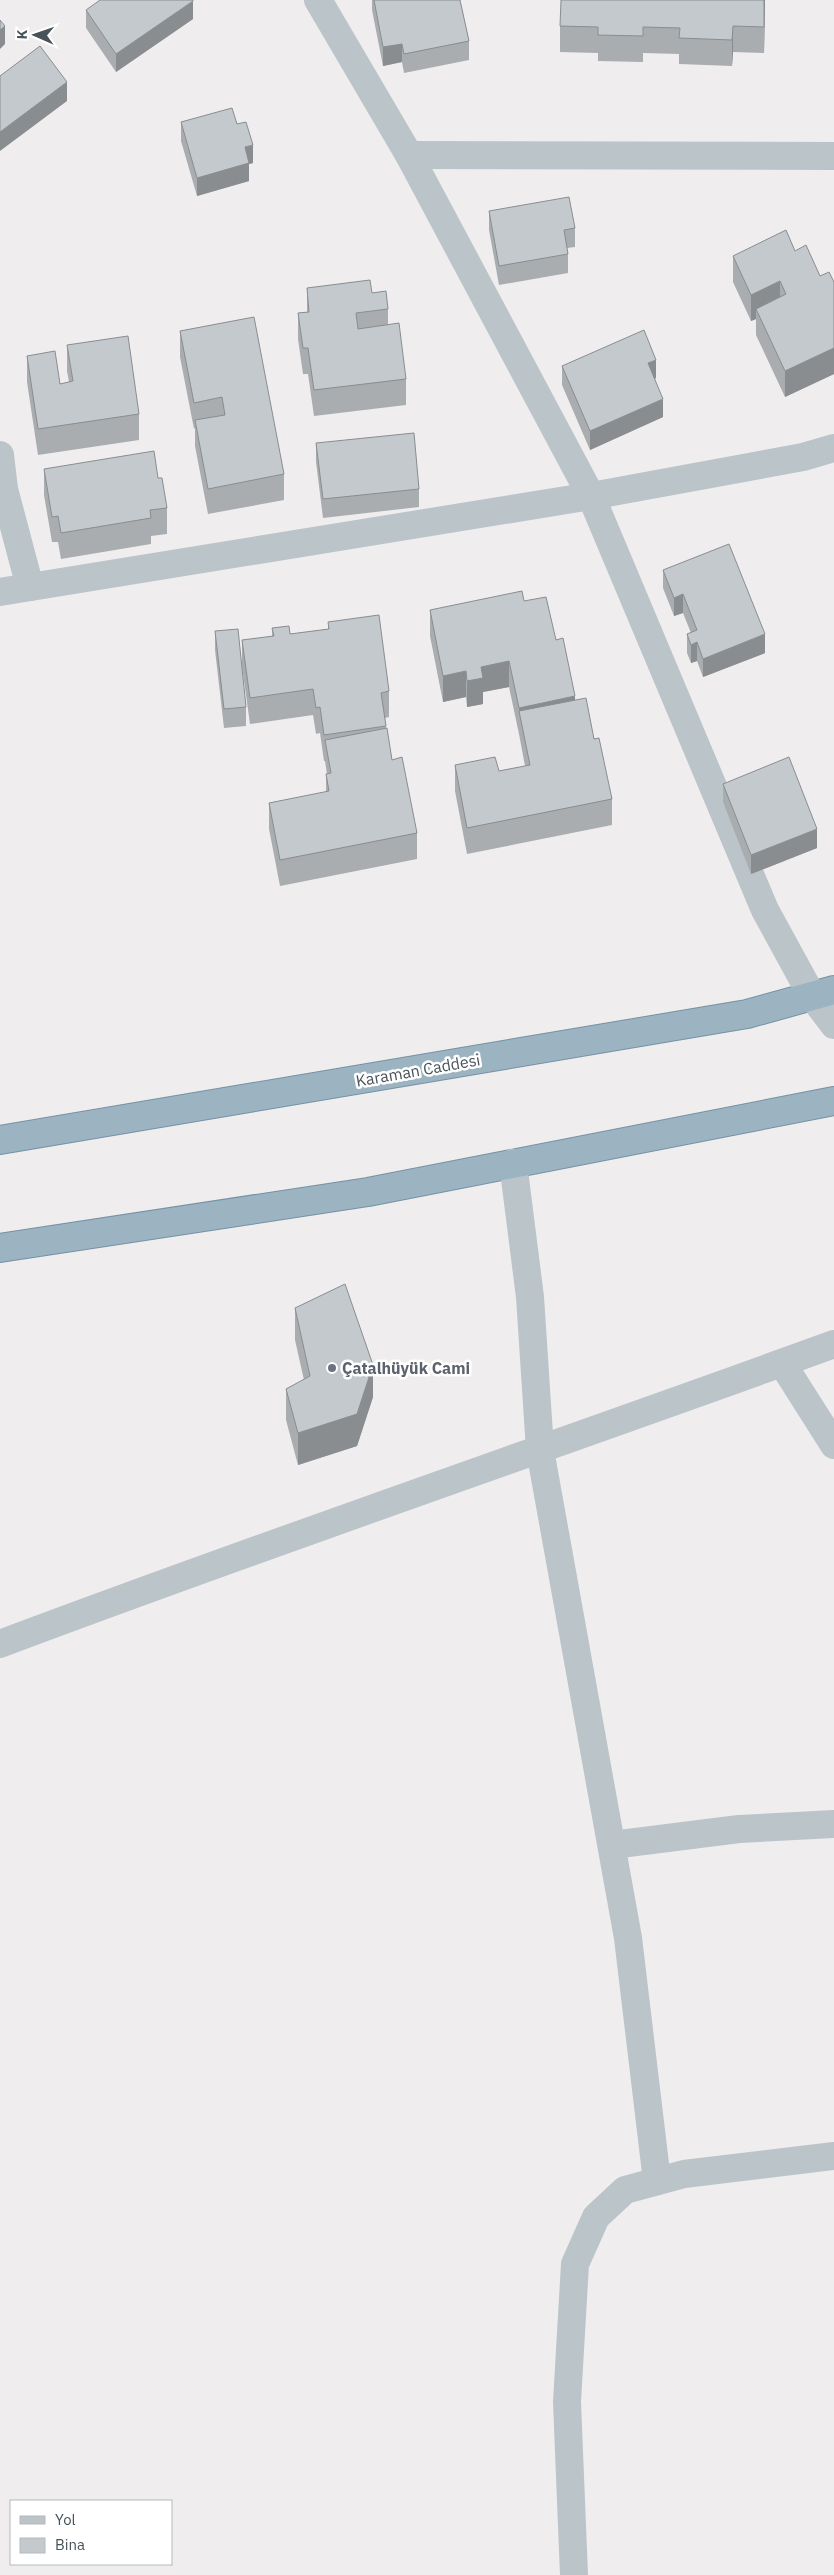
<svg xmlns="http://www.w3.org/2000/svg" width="834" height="2575" viewBox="0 0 834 2575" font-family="'IBM Plex Sans',sans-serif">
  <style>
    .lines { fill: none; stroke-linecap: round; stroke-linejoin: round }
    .trunk-casing { stroke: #7492a4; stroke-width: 30 }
    .minor { stroke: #bac4c9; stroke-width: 28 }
    .tertiary { stroke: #bac4c9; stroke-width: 28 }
    .trunk { stroke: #9cb3c1; stroke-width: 28 }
    .wall { fill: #a9adb0 }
    .shaded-wall { fill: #898d90 }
    .building { fill: #c4c9cd; stroke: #898d90 }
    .worship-dot { fill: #6b7280; stroke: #fff; stroke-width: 2 }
    .labels { text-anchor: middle; stroke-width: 5; stroke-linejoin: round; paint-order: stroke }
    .street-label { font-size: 16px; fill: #475359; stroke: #fff }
    .worship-label { font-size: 16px; font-weight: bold; fill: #5b616d; stroke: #fff; text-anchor: start }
  </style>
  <rect width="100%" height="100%" fill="#f0edee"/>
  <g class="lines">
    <defs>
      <g id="trunk">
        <polyline points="0,1140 747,1014 834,990"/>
        <polyline points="0,1248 368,1192 834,1101"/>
      </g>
    </defs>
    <use href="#trunk" class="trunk-casing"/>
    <g class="minor">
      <polyline points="409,155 834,156"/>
      <polyline points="0,455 4,489 30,587"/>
      <polyline points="0,592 591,496 803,457 834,448"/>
      <polyline points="513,1163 530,1297 540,1450 628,1938 657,2181"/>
      <polyline points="782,1363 834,1445"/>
      <polyline points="612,1845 739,1829 834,1824"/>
      <polyline points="574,2575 567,2402 575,2264 596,2217 625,2190 684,2174 834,2156"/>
    </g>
    <g class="tertiary">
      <polyline points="318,0 409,155 591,496 765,910 812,996 834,1025"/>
      <path d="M0,1644c276,-104 556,-199 834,-300"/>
    </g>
    <use href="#trunk" class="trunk"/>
  </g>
  <g class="wall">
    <polygon points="372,0 460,0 469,41 469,60 404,73 402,62 383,66 372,10"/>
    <polygon points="765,0 764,53 733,52 732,66 679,64 679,54 643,53 643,62 598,61 598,53 560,52 560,26"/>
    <polygon points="86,10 193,19 116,72 86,28"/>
    <polygon points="181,122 237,124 253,163 249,164 249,181 197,196 181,141"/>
    <polygon points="489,211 575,228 575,247 567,248 568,254 568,273 499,285 489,230"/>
    <polygon points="795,251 820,276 834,282 834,374 785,397 756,335 756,319 751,321 733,282 733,256"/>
    <polygon points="307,288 372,293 388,309 388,325 406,379 406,405 314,416 308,374 303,374 298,339 298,313 307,312"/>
    <polygon points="180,331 284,474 284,500 208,514 195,446 195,428 194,429 180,357"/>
    <polygon points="67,345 139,414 139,440 38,455 27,382 27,356 60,384 69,382 67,371"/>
    <polygon points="562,366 656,378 655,379 663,417 590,450 562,385"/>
    <polygon points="316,443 419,489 419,507 323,518 316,462"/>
    <polygon points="44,469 158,478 167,508 167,534 151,536 151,544 61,559 58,542 52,542 44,495"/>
    <polygon points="663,570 765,653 703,677 697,661 691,663 687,653 687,634 691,633 683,613 674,616 663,588"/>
    <polygon points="524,601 556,640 575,700 594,739 612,799 612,825 467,854 455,791 455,765 499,771 525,766 519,734 509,687 483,692 483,704 467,707 466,697 443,702 430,636 430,610"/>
    <polygon points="328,622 389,691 389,717 385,718 386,728 392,760 417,833 417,859 280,886 269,829 269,803 326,792 326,774 327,774 325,761 324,761 320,733 316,734 313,715 250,724 242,666 242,640 272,636 272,628 290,634 328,629"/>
    <polygon points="215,631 246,707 246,726 224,728 215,650"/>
    <polygon points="723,784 817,848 751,874 723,802"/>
    <polygon points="295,1308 373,1397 357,1446 298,1465 286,1420 286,1389 304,1380 295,1340"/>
  </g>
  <g class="shaded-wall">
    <polygon points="764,0 765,0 764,53"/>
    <polygon points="193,1 193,19 116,72 116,54"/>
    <polygon points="5,26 5,44 0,49 0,30"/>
    <polygon points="733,26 733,52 732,66 732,40"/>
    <polygon points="402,44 402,62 383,66 383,47"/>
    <polygon points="67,82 67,101 0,151 0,132"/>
    <polygon points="253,145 253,163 249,164 249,181 197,196 197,178 245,147"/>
    <polygon points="780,281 780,307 756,309 756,319 751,321 751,295"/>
    <polygon points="834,348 834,374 785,397 785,371"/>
    <polygon points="656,360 656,378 648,382 648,363"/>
    <polygon points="663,399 663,417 590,450 590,431"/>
    <polygon points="683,594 683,613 674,616 674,598"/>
    <polygon points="765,634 765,653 703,677 703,659"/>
    <polygon points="697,642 697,661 691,663 691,645"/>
    <polygon points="509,661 509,687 483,692 483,704 467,707 467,681 481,667"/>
    <polygon points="466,671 466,697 443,702 443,676"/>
    <polygon points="575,696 575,722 519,711 519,734 519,708"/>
    <polygon points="817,829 817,848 751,874 751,855"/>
    <polygon points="373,1365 373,1397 357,1446 298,1465 298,1433"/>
  </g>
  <g class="building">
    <polygon points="100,0 193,0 193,1 116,54 86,10"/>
    <polygon points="374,0 460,0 469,41 404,54 402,44 383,47"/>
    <polygon points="561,0 764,0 764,27 733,26 732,40 679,38 680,28 643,27 643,36 598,35 598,27 560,26"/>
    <polygon points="0,20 5,26 0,30"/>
    <polygon points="40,46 67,82 0,132 0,76"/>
    <polygon points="232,108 237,124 246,122 253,145 245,147 249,163 197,178 181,122"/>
    <polygon points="569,197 575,228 564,230 568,254 499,266 489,211"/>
    <polygon points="786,230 795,251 806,245 820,276 829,272 834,282 834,348 785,371 756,309 786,294 780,281 751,295 733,256"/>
    <polygon points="370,280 372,293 386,291 388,309 356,313 358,329 399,323 406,379 314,390 308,348 303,348 298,313 309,312 307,288"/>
    <polygon points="254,317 284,474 208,489 195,420 225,415 222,397 194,403 180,331"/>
    <polygon points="644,330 656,360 648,363 663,399 590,431 562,366"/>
    <polygon points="128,336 139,414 38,429 27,356 55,351 60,384 73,381 67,345"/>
    <polygon points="414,433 419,489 323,499 316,443"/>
    <polygon points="154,451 158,478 162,478 167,508 150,510 151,518 61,533 58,516 52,517 44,469"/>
    <polygon points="729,544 765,634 703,659 697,642 691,645 687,634 697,630 683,594 674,598 663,570"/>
    <polygon points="522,591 524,601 546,597 556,640 563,638 575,696 519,708 509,661 481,667 483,678 467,681 466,671 443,676 430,610"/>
    <polygon points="379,615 389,691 381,693 386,726 324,735 320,707 316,708 313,689 250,698 242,640 274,636 272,628 289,626 290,634 329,629 328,622"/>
    <polygon points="238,629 246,707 224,709 215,631"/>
    <polygon points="586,698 594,739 599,738 612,799 467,828 455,765 495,757 499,771 530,765 519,711"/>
    <polygon points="387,728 392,760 402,757 417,833 280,860 269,803 329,791 326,774 331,773 325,740"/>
    <polygon points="789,757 817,829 751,855 723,784"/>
    <polygon points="345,1284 373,1365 357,1414 298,1433 286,1389 310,1376 295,1308"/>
  </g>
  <circle class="worship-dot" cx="332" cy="1368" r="5"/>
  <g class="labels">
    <g class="street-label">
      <text transform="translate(418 1070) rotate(-10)" y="6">Karaman Caddesi</text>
    </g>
    <g class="worship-label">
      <text x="342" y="1374">Çatalhüyük Cami</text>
    </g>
  </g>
  <rect x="10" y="2500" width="162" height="65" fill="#ffffff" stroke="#b5babd"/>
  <rect x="20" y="2516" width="25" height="8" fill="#bac4c9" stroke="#b5babd"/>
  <text x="55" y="2525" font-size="15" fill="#475359">Yol</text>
  <rect x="20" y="2538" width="25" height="15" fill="#c4c9cd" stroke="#b5babd"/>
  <text x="55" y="2550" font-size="15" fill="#475359">Bina</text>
  <g transform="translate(35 35) rotate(272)" stroke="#ffffff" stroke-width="4" paint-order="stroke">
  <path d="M0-4L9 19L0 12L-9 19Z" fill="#475359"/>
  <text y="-8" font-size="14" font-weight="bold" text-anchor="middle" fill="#475359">K</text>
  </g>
</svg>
